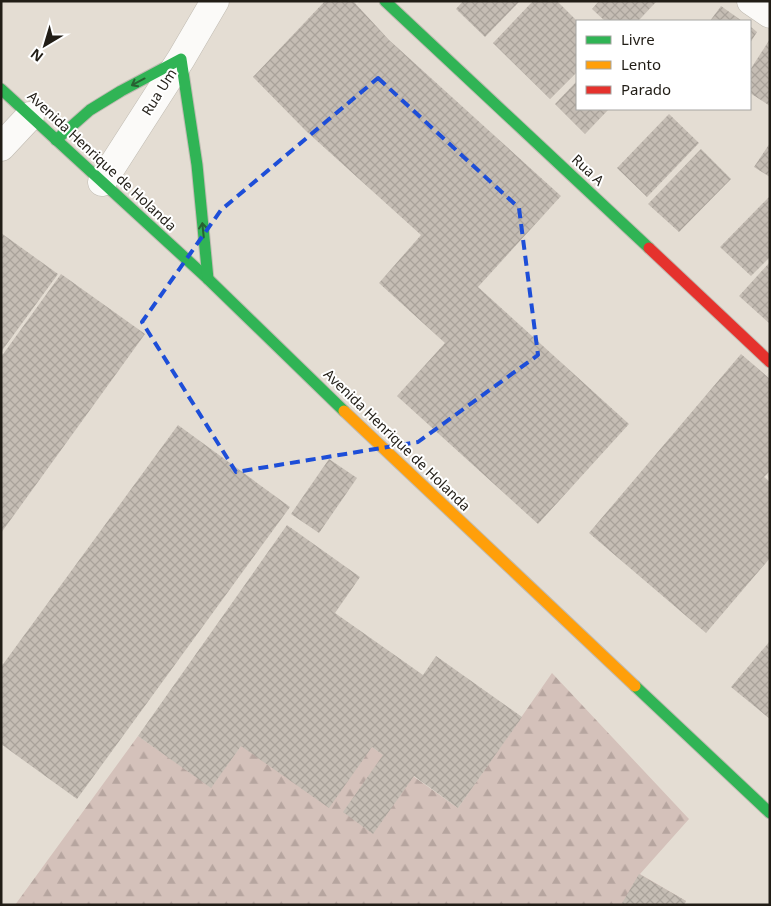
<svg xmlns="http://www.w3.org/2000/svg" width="771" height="906" viewBox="0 0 771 906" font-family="'Noto Sans',sans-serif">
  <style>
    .forest { fill: url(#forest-firs) }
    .building { fill: url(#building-cross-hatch) }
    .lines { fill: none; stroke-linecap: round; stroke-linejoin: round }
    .street-casing { stroke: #c0bbb2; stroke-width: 29 }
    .fast-casing { stroke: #c0bbb2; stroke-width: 13 }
    .slow-casing { stroke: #c0bbb2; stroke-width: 13 }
    .jam-casing { stroke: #c0bbb2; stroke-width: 13 }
    .street { stroke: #fbfaf8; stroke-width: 28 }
    .fast { stroke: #30b455; stroke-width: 11 }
    .slow { stroke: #ff9f0a; stroke-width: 11 }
    .jam { stroke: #e5322d; stroke-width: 11 }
    .oneway { stroke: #286132 }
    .marked { fill: none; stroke: #1d4ed8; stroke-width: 4; stroke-dasharray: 10 6; stroke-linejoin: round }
    .labels { text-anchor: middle; stroke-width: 4; stroke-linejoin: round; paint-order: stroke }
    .street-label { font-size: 14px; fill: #211d16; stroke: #fff }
  </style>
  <defs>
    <pattern id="forest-firs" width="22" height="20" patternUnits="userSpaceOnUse" patternTransform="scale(1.25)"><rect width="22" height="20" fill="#d4c1ba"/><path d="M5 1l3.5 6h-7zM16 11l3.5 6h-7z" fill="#b6a59f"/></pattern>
    <pattern id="building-cross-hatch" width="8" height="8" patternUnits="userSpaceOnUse" patternTransform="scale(1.25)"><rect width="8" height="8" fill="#c5bdb4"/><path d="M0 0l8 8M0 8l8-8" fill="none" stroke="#a9a29a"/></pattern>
  </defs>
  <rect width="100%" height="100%" fill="#e4ddd3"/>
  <polygon class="forest" points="552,673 689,819 640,874 686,901 684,905 15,905 138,736 211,787 241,746 372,747 458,808"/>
  <g class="building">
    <polygon points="325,1 353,1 389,40 561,196 478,287 629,424 538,524 397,396 445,343 379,283 421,235 306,131 253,77"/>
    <polygon points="463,1 520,1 485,37 456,9"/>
    <polygon points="533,1 557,1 577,21 577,72 550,99 493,43"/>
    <polygon points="599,1 657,1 638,21 605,21 592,9"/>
    <polygon points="721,6 742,21 710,21"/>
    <polygon points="750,26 757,32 750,43"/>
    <polygon points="770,39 770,106 750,93 750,70"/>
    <polygon points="577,81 577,109 609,109 585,134 555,104"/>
    <polygon points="669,114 699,143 647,197 617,168"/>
    <polygon points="770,143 770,177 754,167"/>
    <polygon points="701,149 731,179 679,232 648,204"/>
    <polygon points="770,196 770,257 751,276 720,247"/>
    <polygon points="1,233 58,274 1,352"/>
    <polygon points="770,262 770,324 739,296"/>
    <polygon points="61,274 145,334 1,533 1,357"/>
    <polygon points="741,354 770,379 770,471 764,477 770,482 770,558 706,633 589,533"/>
    <polygon points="178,425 290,507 77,799 1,744 1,667"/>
    <polygon points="329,459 357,478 319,533 291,514"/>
    <polygon points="287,525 360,577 335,613 423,675 436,656 522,717 458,808 414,776 373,834 343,812 383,755 372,747 329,808 241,746 211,788 138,736"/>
    <polygon points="770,641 770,719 731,687"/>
    <polygon points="639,874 686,901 684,905 621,905"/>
  </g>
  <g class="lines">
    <defs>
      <g id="street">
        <polyline points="751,1 770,14"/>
        <polyline points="1,147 30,116"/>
        <polyline points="102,182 181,59 215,1"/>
      </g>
      <g id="fast">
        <polyline points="385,1 649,248"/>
        <polyline points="1,89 208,279 344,411"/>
        <polyline points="56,140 90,110 121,91 181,59 197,165 208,279"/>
        <polyline points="635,686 770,813"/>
      </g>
      <polyline id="slow" points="344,411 635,686"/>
      <polyline id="jam" points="649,248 770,362"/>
    </defs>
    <use href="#street" class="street-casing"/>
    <use href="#fast" class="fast-casing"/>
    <use href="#slow" class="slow-casing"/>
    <use href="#jam" class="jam-casing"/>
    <use href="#street" class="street"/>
    <use href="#fast" class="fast"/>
    <use href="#slow" class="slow"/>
    <use href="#jam" class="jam"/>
  </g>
  <defs><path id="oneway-shaft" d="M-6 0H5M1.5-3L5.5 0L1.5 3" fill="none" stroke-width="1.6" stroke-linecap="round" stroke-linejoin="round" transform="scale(1.25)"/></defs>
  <g class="oneway">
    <use href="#oneway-shaft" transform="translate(138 82) rotate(152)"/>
    <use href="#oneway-shaft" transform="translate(203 230) rotate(-96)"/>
  </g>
  <path class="marked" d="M378,78l141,130 19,147 -120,87 -182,30 -94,-150 79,-112z"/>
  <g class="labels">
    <g class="street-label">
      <text transform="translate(159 92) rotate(-58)" y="5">Rua Um</text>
      <text transform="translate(102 161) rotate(43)" y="5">Avenida Henrique de Holanda</text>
      <text transform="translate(588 170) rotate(43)" y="5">Rua A</text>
      <text transform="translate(397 440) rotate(44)" y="5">Avenida Henrique de Holanda</text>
    </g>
  </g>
  <rect width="771" height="906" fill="none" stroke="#211d16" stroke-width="5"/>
  <rect x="576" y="20" width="175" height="90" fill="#ffffff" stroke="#a6a5a2"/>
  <rect x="586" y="36" width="25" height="8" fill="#30b455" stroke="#a6a5a2"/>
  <text x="621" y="45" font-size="15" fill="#211d16">Livre</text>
  <rect x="586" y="61" width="25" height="8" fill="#ff9f0a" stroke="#a6a5a2"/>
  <text x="621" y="70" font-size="15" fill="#211d16">Lento</text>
  <rect x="586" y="86" width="25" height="8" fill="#e5322d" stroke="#a6a5a2"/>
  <text x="621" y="95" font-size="15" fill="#211d16">Parado</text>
  <g transform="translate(45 45) rotate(218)" stroke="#ffffff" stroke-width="4" paint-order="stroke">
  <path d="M0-4L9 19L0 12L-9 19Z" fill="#211d16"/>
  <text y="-8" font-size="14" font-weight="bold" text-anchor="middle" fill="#211d16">N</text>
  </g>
</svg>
